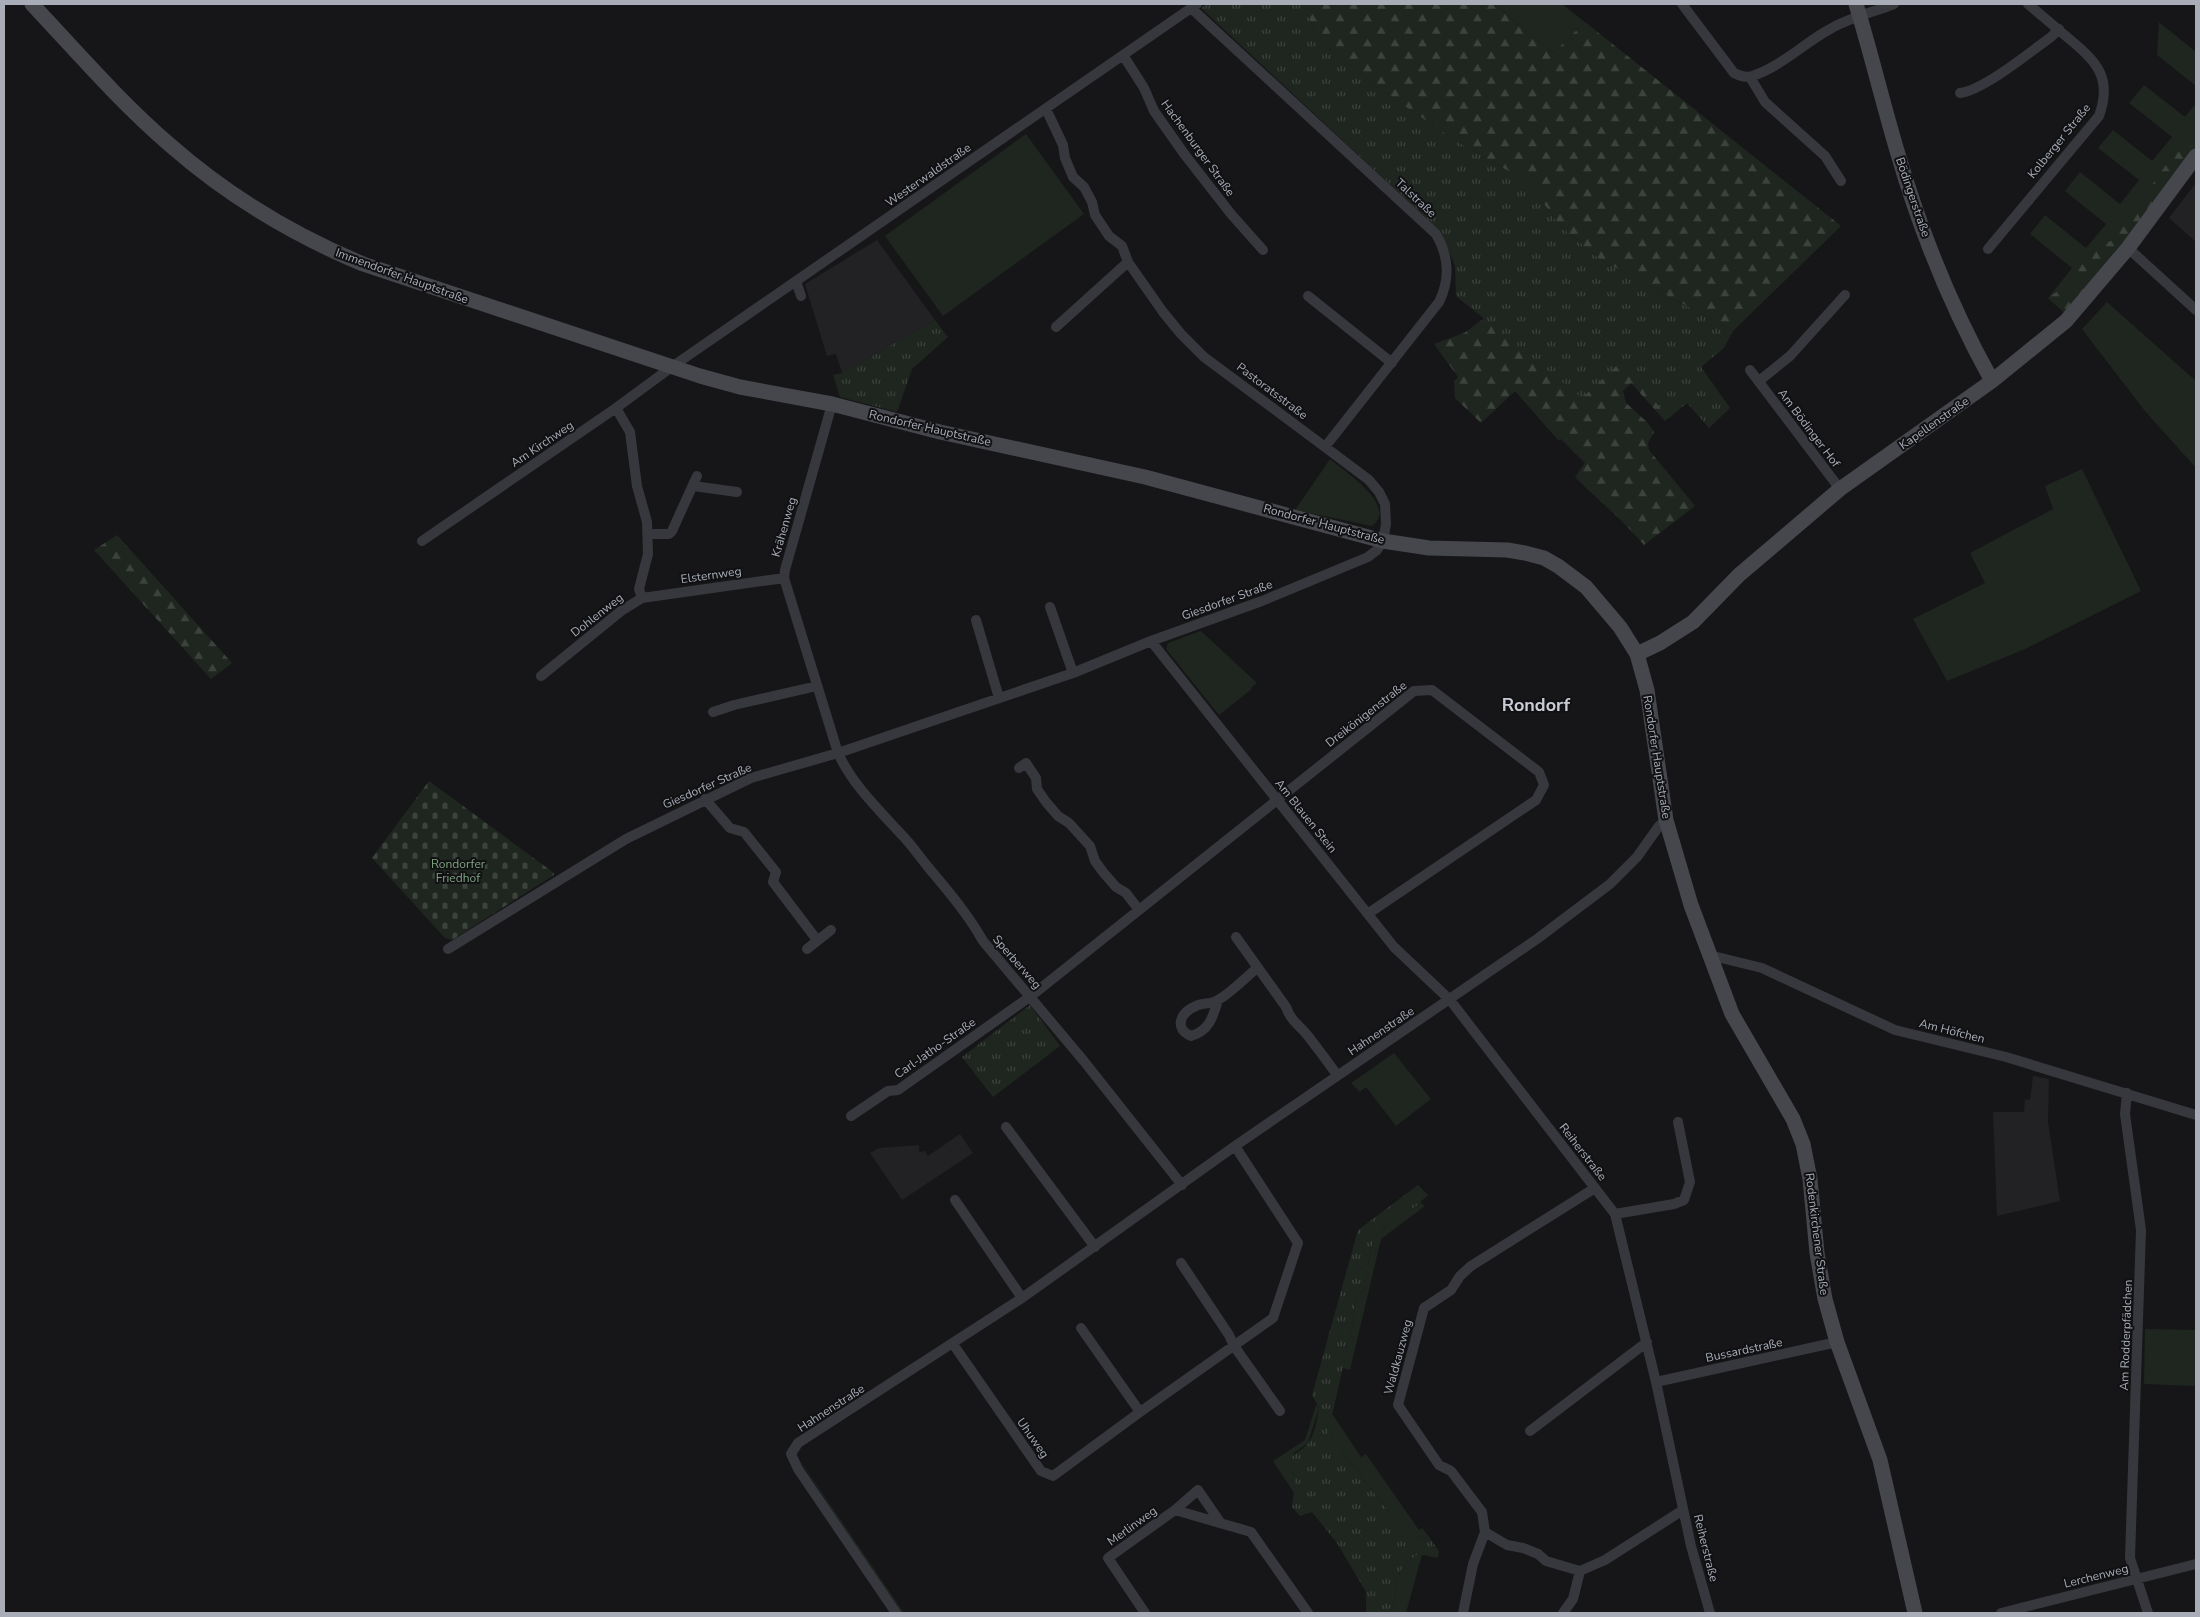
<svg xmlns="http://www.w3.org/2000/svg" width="2200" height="1617" font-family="'Nunito Sans',sans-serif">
<defs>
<pattern id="forest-firs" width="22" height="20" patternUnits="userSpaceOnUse" patternTransform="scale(1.25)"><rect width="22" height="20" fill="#1e261f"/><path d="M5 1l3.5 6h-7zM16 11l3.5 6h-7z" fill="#3c433d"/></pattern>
<pattern id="cemetery-stones" width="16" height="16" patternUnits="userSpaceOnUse" patternTransform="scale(1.25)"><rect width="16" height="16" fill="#1e261f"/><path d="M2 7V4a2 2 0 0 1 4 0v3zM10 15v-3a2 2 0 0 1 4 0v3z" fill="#3c433d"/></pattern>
<pattern id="park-tufts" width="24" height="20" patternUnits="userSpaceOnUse" patternTransform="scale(1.25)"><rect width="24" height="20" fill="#1e261f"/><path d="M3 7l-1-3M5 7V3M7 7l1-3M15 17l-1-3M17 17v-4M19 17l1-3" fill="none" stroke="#3c433d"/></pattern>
</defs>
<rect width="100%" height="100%" fill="#161618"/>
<path fill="#222225" d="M2196,183V242L2169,218Z
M877,240L935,320L842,373L836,354L827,356L805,284Z
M2033,1076L2049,1079L2048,1122L2060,1201L1997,1216L1993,1112H2024L2025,1099L2030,1100Z
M960,1134L973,1153L902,1200L870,1153L879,1148L919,1145V1152L925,1151L928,1156Z"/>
<path fill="#1e261f" d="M1494,4H1562L1585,22L1553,53Z
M2159,22L2196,52V86L2157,55Z
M2144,85L2185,117L2196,103V149L2068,316L2048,298L2072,268L2030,234L2045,215L2086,248L2106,224L2065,191L2080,172L2120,204L2139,180L2098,148L2113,130L2152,161L2172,137L2129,103Z
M1026,134L1084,214L943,316L885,236Z
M2107,302L2196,381V468L2144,410L2082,329Z
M1330,459C1344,471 1399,506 1372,526L1295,510Z
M2082,469L2141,591L2025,649L1947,681L1913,619L1985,583L1970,553L2053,509L2045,486Z
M1201,631L1257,683L1251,688L1252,689L1219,715L1166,649L1168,643Z
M1394,1053L1431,1099L1396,1126L1366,1087L1360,1092L1351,1083Z
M1420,1202L1425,1206L1381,1239L1350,1370L1342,1368L1352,1327L1355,1301L1363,1290L1373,1240L1386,1225Z
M2145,1329L2196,1330V1386L2144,1384Z
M1316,1405L1319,1408L1308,1443L1294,1453L1291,1468L1296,1487L1294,1493L1273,1461L1305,1440Z
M1331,1412L1361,1457L1366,1454L1419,1530L1422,1528L1429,1537L1413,1539L1393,1517L1328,1433Z
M800,1461L802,1463L904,1613H901Z
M1418,1554L1422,1555L1406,1613H1392C1399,1585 1390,1573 1418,1554Z"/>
<path fill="url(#forest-firs)" d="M1302,4H1494L1553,53L1585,22L1841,226L1733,331L1601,260L1559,225L1529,183L1458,142L1382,91L1319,40Z
M2193,146L2196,149L2068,316L2048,298L2062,288H2069L2076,281V271C2089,257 2101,246 2117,237C2121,225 2123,210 2137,206L2178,148Z
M1490,314L1618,361L1633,370L1675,409L1665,421L1631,383L1623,391L1626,403L1648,423L1654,432L1648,443L1649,450L1695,506L1644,545C1623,520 1598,500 1575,477L1585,463L1561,439L1558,440L1515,391L1481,423L1455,398L1454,381L1458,377L1434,344L1464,333Z
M117,535L232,663L211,679L94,550Z"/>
<path fill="url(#cemetery-stones)" d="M429,781L554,873V875L452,940L445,938L372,858Z"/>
<path fill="url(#park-tufts)" d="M1207,4H1302L1319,40L1382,91L1458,142L1529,183L1559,225L1601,260L1733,331L1724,348L1701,367L1730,408L1709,428L1687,403L1669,418L1621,362L1582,398L1456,296L1455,266L1441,232L1201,8Z
M935,320L948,337L912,369L897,412L840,397L833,375L842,373Z
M1030,1005L1060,1046L993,1097L962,1057Z
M1418,1185L1428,1195L1416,1206L1386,1225L1373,1240L1363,1290L1355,1301L1352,1327L1328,1433L1393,1517L1413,1539L1429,1537L1439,1551L1438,1558L1418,1554C1390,1573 1399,1585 1392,1613H1366V1592L1337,1543L1312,1512L1300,1516L1292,1507C1294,1490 1297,1476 1287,1462C1293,1454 1304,1449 1308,1443C1315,1435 1317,1418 1319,1408L1312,1395L1358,1230Z"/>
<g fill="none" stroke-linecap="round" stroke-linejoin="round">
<path stroke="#37383d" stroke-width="10" d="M1682,4L1734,73C1740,76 1745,78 1752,76C1781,67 1805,42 1832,28C1851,17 1874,12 1894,4
M1191,8L1436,234C1449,256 1450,280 1439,302L1325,447
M1123,55L1144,88L1154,111L1185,155L1231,214L1263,250
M1750,77L1765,102L1825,156L1841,181
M1960,93C1984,90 2030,52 2051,37L2059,29
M2128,248L2196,310
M1988,249L2099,116C2113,77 2096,61 2067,37C2054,26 2041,15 2028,4
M796,281L801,296
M1308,296L1392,363
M1056,327L1128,262
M1750,370L1840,489
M1759,381L1790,356L1845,295
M832,404L785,570L784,578L838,753C852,784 878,809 901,834C911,844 919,856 928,867C948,891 968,914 983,941L1083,1060L1182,1185
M616,408L630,432L637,486L647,522L648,554L639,589L642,598
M693,486L737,492
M648,534H669L672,531L697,476
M422,541L616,408L673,366L1197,4
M1050,607L1073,673
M976,620L999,698
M1151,641L1394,947L1450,1000L1615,1214L1656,1382L1691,1546L1710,1613
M541,676L621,611L642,598L784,578
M713,712L734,705L817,686
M1019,768L1026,763L1036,778L1037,789L1046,802L1058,816L1069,823L1090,846L1095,861L1103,872L1116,887L1126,893L1139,910
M705,799L730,828L744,832L776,872L773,882L817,940
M1236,937L1286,1007C1292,1023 1299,1024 1308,1036C1318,1049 1328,1062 1337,1075
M448,949L626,839L751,778L838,753L1073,673L1151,641L1262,601L1368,557L1377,550L1383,541L1386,524L1385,504L1379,492L1369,480L1325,447L1204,357L1181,334L1163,312L1128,262L1122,246L1109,236L1095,215L1092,202L1084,187L1073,177L1065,158L1063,145L1046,109
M807,949L831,930
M1709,955L1762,968L1895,1030L2006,1057L2196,1115
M1218,1000C1213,1017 1209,1031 1191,1036C1173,1028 1181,1012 1196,1006C1203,1002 1211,1005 1218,1000C1232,992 1245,978 1257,968
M2127,1093L2125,1114L2141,1230L2130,1558L2148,1613
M851,1116L888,1091L898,1090L1031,996L1414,691L1432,690L1539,772L1544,785L1536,800L1369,913
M1006,1127L1095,1247
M955,1200L1022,1298
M1615,1214L1674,1204L1684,1200L1690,1182L1678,1122
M1181,1263L1229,1335L1234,1346L1280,1411
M1081,1328L1140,1412
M953,1344L1041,1471L1053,1476L1140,1412L1273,1318L1298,1243L1235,1146
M1656,1382L1837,1342
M1530,1431L1647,1342
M1175,1510L1251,1532L1308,1613
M1485,1532L1507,1545L1523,1548L1538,1554L1546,1561L1580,1571L1605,1560L1683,1510
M896,1613L798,1469L791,1454L798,1443L1022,1298L1235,1146L1537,939L1610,884L1637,857L1659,826L1666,820
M1145,1613L1108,1558L1175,1510L1198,1490L1220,1522
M1463,1613L1473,1564L1485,1532L1482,1512L1451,1471L1439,1465L1398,1405L1424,1308L1451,1290L1460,1276L1471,1266L1595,1188
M1563,1613L1573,1599L1580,1571
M2001,1613L2196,1564"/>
<path stroke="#45474d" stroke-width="15" d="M32,4C77,52 120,102 170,145C227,195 293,235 363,264L700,376L740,387L832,404L940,432L1145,477L1383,541L1429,548L1507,550L1525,553L1544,558L1558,566L1586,587L1620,627L1637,654L1647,690L1666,820L1691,905L1732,1014L1793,1119L1803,1144L1810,1179L1817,1253L1825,1299L1837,1342L1880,1460L1915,1613
M1856,4C1871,53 1883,104 1898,154C1921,233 1952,309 1992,381
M1637,654L1660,643L1693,622L1739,575L1840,489L1992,381L2066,321L2128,248L2196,156"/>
</g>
<g text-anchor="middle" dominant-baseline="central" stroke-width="4" stroke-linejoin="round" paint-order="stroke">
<g font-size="12" fill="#a8adb8" stroke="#111113">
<text transform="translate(2059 141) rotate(-51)">Kolberger Straße</text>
<text transform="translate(1198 148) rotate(54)">Hachenburger Straße</text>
<text transform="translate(928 175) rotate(-35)">Westerwaldstraße</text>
<text transform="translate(1913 197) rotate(71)">Bödingerstraße</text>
<text transform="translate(1416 198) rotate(43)">Talstraße</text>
<text transform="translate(402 276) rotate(20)">Immendorfer Hauptstraße</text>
<text transform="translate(1272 391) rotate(37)">Pastoratsstraße</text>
<text transform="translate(1934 423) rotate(-35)">Kapellenstraße</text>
<text transform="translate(930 428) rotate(13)">Rondorfer Hauptstraße</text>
<text transform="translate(1809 428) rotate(53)">Am Bödinger Hof</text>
<text transform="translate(542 444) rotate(-34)">Am Kirchweg</text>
<text transform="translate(1324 524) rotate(15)">Rondorfer Hauptstraße</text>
<text transform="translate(784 527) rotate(-74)">Krähenweg</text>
<text transform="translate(711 575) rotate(-8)">Elsternweg</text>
<text transform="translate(1227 600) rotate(-20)">Giesdorfer Straße</text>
<text transform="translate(597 615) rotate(-38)">Dohlenweg</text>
<text transform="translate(1366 714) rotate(-38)">Dreikönigenstraße</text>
<text transform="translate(1657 757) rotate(81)">Rondorfer Hauptstraße</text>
<text transform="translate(707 786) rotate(-24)">Giesdorfer Straße</text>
<text transform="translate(1306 816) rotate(51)">Am Blauen Stein</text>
<text transform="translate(1017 962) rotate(49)">Sperberweg</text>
<text transform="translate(1381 1031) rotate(-34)">Hahnenstraße</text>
<text transform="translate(1952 1031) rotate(14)">Am Höfchen</text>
<text transform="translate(935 1048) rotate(-35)">Carl-Jatho-Straße</text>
<text transform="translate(1583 1152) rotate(52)">Reiherstraße</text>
<text transform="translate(1817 1234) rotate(83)">Rodenkirchener Straße</text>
<text transform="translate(2126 1335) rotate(-88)">Am Rodderpfädchen</text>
<text transform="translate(1744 1350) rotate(-12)">Bussardstraße</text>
<text transform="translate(1398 1357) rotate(-75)">Waldkauzweg</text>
<text transform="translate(831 1408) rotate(-33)">Hahnenstraße</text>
<text transform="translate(1033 1438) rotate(55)">Uhuweg</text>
<text transform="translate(1132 1526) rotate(-36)">Merlinweg</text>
<text transform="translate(1706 1548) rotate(76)">Reiherstraße</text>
<text transform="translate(2096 1576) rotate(-14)">Lerchenweg</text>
</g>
<g font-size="12" fill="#7fa381" stroke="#111113">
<text x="458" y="864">Rondorfer<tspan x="458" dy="14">Friedhof</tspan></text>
</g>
<g font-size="18" font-weight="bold" fill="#c9ccd4" stroke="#111113">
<text x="1536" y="705">Rondorf</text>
</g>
</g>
<rect width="2200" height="1617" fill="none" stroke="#a8adb8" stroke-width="10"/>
</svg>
